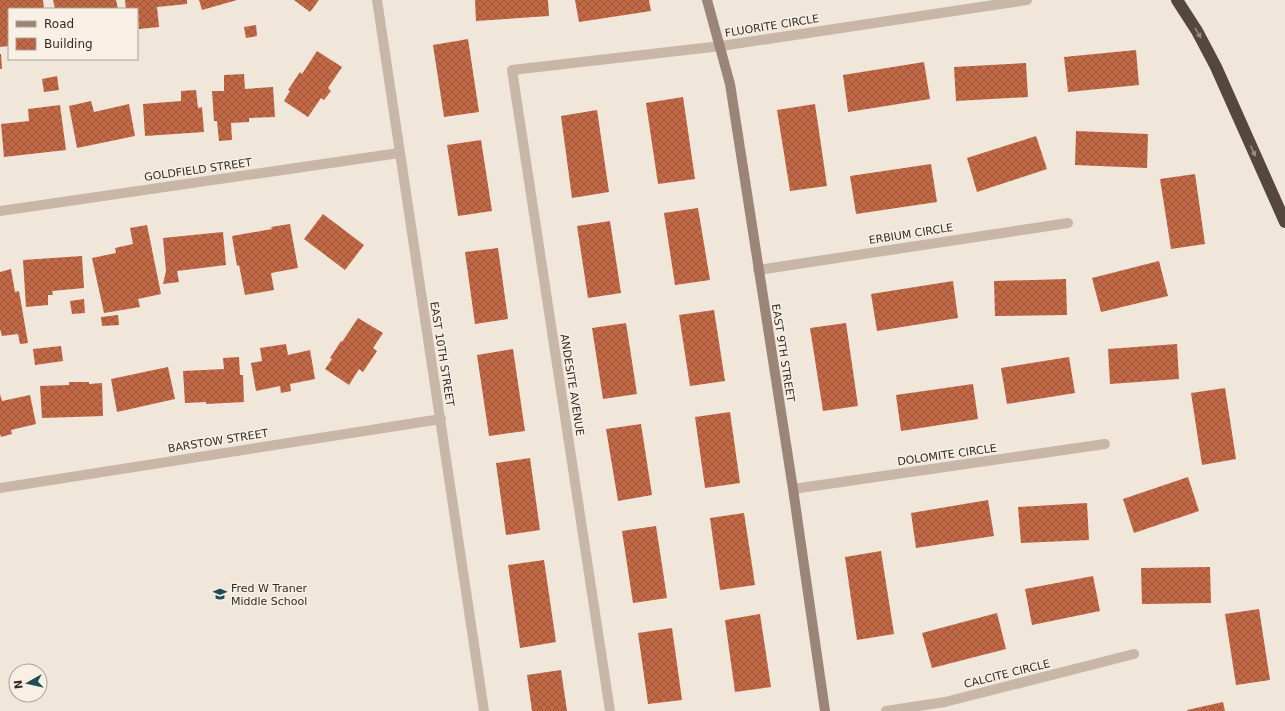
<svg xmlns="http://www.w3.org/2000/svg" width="1285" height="711" font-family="'DejaVu Sans',sans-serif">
<defs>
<pattern id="building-cross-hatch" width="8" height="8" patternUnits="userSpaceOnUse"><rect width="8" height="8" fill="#c16846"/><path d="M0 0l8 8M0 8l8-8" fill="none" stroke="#9e563a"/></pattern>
</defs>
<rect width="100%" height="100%" fill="#f0e6d9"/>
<path fill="url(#building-cross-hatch)" d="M0,0H43L44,9H9V46L0,47Z
M53,0H116L118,9H55Z
M125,0H187V4L157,7L159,27L139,29L138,9H126Z
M199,0H237L202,10Z
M294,0H319L310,12Z
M475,0H548L549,16L476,21Z
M575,0H649L651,11L579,22Z
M256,25L257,36L246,38L244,27Z
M468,39L479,112L444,117L433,45Z
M1136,50L1139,85L1068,92L1064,57Z
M317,51L342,67L328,88L331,91L324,100L321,98L308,117L284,101L290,91L288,90L300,72L302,74Z
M0,54H1L2,69H0Z
M924,62L930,99L848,112L843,75Z
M1026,63L1028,97L956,101L954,67Z
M244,74L245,89L273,87L275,117L249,118V122L231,123L232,140L219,141L217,121H214L212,91H224V75Z
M57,76L59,90L44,92L42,79Z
M196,90L198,108L202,107L204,132L145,136L143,104L181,101V91Z
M683,97L695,179L658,184L646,103Z
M91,101L94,112L129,104L135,136L77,148L69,106Z
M815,104L827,186L790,191L777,110Z
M60,105L66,150L4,157L1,124L29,121L28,109Z
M597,110L609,192L572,198L561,116Z
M1076,131L1148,134L1147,168L1075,165Z
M1036,136L1047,169L977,192L967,158Z
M481,140L492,211L458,216L447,145Z
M931,164L937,202L856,214L850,176Z
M1195,174L1205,244L1171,249L1160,179Z
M698,208L710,280L675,285L664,213Z
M323,214L364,245L345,270L304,239Z
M610,221L621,293L588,298L577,226Z
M290,224L298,268L271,273L274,290L245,295L239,265L237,266L232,236L272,229L271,227Z
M147,225L161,294L138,299L140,307L104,313L92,258L116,253L115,248L133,244L130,228Z
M223,232L226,265L177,271L179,282L163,284L166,271L163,238Z
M498,248L508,319L475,324L465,252Z
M82,256L84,288L52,291L53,295H48V305L26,307L23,260Z
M1159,261L1168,296L1101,312L1092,278Z
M11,269L15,292L19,291L28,343L20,344L18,334L2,336L0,329V272Z
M1066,279L1067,315L995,316L994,281Z
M953,281L958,318L877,331L871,294Z
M84,299L85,313L72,314L70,301Z
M714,310L725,381L690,386L679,315Z
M118,315L119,325L102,326L101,317Z
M358,318L383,333L373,348L377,351L363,372L359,369L349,385L325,369L332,359L330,358L341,341L342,342Z
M626,323L637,394L603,399L592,328Z
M846,323L858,406L823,411L810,328Z
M286,344L288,355L310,350L315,379L290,384L291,391L281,393L280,386L256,391L251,363L262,361L260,348Z
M1177,344L1179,379L1110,384L1108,349Z
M61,346L63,361L35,365L33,349Z
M513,349L525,431L489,436L477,355Z
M239,357L240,375H243L244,402L206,404V402L185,403L183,371L224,369L223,358Z
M1069,357L1075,393L1007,404L1001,368Z
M168,367L175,399L117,412L111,379Z
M69,382H89V384L102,383L103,416L42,418L40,386L69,385Z
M973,384L978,419L901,431L896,395Z
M1225,388L1236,459L1202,465L1191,393Z
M0,394L2,401L30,395L36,424L11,430L12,434L1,437L0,434Z
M730,412L740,483L705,488L695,417Z
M641,424L652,495L618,501L606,429Z
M530,458L540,530L506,535L496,463Z
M1188,477L1199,511L1134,533L1123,499Z
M988,500L994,536L916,548L911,513Z
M1087,503L1089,540L1021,543L1018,507Z
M744,513L755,585L720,590L710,518Z
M656,526L667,598L633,603L622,531Z
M881,551L894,634L857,640L845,557Z
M544,560L556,642L520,648L508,565Z
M1210,567L1211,603L1142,604L1141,568Z
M1093,576L1100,611L1032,625L1025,589Z
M1259,609L1270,680L1236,685L1225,614Z
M997,613L1006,649L932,668L922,633Z
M760,614L771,687L735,692L725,620Z
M672,628L682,700L648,704L638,633Z
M561,670L567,711H532L527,675Z
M1223,702L1225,711H1187V710Z"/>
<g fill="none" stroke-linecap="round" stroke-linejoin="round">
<path stroke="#c8b6a6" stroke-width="10" d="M377,0C412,237 449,474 484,711
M0,211L399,153
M758,270L1068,223
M0,488L441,419
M793,489L1105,444
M610,711L512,70L721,46L1027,0
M886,711L945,702L1134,654"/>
<path stroke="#9b8577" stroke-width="10" d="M707,0L730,84L793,489L825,711"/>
<path stroke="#55463e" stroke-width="12" d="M1177,0L1197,31L1216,67L1285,222"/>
</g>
<defs><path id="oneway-solid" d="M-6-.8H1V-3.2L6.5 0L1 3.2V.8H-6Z"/></defs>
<g fill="#968a81">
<use href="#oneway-solid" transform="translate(1198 33) rotate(60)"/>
<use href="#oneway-solid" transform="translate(1253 151) rotate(66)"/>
</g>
<defs>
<symbol id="school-bare" viewBox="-9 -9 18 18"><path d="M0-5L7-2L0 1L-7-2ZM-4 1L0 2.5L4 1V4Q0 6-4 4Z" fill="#1e4e54" stroke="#f8f0e5" stroke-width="2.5" paint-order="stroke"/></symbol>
</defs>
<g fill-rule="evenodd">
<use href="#school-bare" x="210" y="584" width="20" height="20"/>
</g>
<g text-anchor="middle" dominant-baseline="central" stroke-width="3" stroke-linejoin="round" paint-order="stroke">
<g font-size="11" fill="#342b27" stroke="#f8f0e5">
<text transform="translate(772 26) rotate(-9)">FLUORITE CIRCLE</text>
<text transform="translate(198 170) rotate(-8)">GOLDFIELD STREET</text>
<text transform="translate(911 234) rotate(-9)">ERBIUM CIRCLE</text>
<text transform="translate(783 353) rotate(81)">EAST 9TH STREET</text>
<text transform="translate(442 354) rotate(81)">EAST 10TH STREET</text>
<text transform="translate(572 385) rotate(81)">ANDESITE AVENUE</text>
<text transform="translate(218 441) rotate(-9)">BARSTOW STREET</text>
<text transform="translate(947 455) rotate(-8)">DOLOMITE CIRCLE</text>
<text transform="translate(1007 674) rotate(-14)">CALCITE CIRCLE</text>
</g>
<g font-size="11" fill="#342b27" stroke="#f8f0e5" text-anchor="start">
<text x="231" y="588">Fred W Traner<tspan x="231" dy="13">Middle School</tspan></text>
</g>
</g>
<rect x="8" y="8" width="130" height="52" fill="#f8f0e5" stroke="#aaa199"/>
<rect x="16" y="21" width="20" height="6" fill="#9b8577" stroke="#aaa199"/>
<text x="44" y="28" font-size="12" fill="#342b27">Road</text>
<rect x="16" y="38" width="20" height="12" fill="url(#building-cross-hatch)" stroke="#aaa199"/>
<text x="44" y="48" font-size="12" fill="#342b27">Building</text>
<g transform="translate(28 683) rotate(262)"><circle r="19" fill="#f8f0e5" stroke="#aaa199"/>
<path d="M0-3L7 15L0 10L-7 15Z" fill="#1e4e54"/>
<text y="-6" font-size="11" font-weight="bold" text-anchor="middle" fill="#342b27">N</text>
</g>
</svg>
